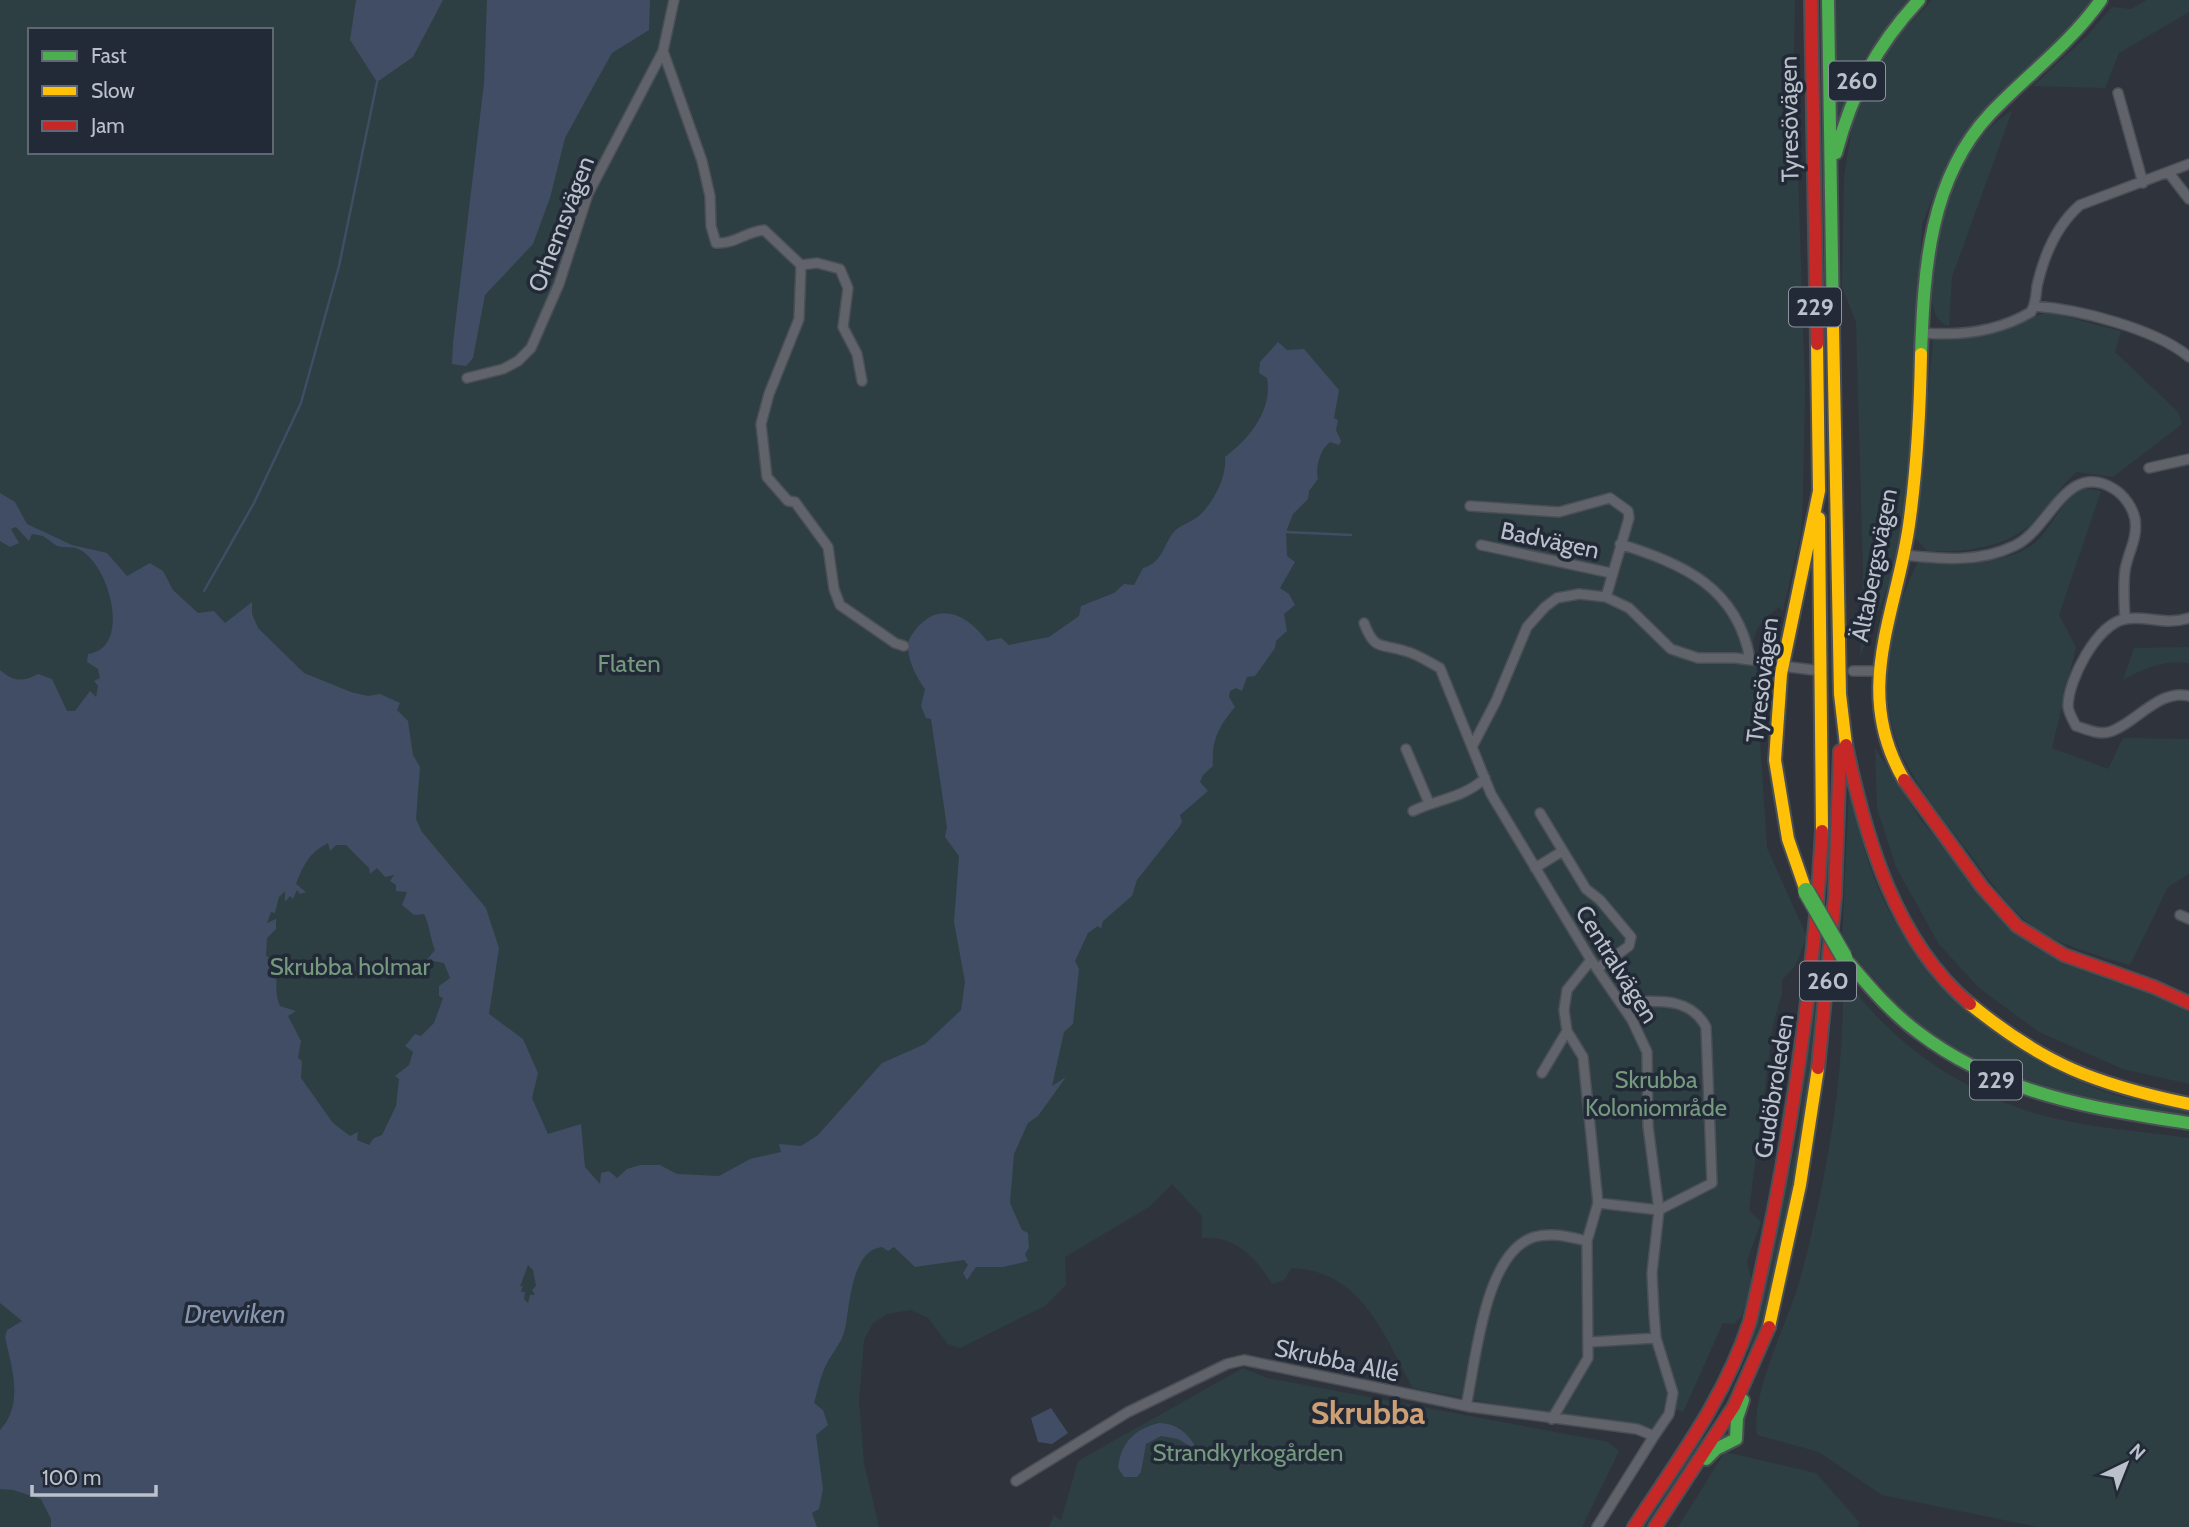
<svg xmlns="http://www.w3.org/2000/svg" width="2189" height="1527" font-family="Cabin,sans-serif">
<rect width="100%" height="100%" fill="#2f343c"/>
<path fill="#2d3f42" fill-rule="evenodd" d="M0,0H1795L1794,53L1805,387L1803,496L1801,532L1783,611L1779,607C1757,624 1749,634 1756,664L1764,669L1759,684L1769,685L1759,725L1767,848L1807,937L1795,966L1782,980V993L1773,1025L1749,1210L1761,1222L1747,1261L1752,1283L1742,1316L1734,1324L1723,1323L1683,1412L1665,1406L1655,1428L1552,1415L1413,1388C1384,1335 1362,1271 1292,1268L1284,1280L1272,1284C1256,1257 1234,1235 1202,1238V1216L1172,1184L1149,1207L1065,1257L1066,1285L1045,1306L960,1348L948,1344L928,1318L911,1310L887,1314L873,1323L864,1340L859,1401L864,1463L879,1527H354L0,899ZM30,30H271V152H30Z
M1836,0H1912C1871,46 1850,69 1837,131Z
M1932,0H2094L2086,15L2003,91L1972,124L1947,163L1922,224L1911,458L1894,571L1860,657L1863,570L1856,322L1842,287L1844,177L1855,107L1871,71L1888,47Z
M2147,0H2189V12L2119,53L2105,88L2033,86L2086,37L2112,7L2131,9Z
M2012,111L1952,277L1949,326C1910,316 1945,202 1957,176C1969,152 1988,124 2012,111Z
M2047,312L2121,331L2115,352L2178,412L2182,424L2113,477L2077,472C2060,484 2053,503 2038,518C2008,548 1967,553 1927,551L1915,538L1933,340L1984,334Z
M2083,488L2101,491L2059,615L2076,647L2052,748L2108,769L2123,738L2189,739V874L2168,887L2130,965C2100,956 2067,948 2040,931C2011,913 1990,880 1969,853C1946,823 1920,791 1903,757C1874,697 1889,619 1918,562C1955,563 2012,567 2040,538C2055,521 2062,500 2083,488Z
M2189,647V663C2164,660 2145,668 2123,680L2134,648Z
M1875,748L1921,820L2008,926L2019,935L2174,1002L2189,1012V1084L2123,1069L2039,1032L1979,988L1939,944L1896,867L1877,808Z
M1849,790C1858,822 1864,856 1878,887C1917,981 2006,1056 2100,1090C2129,1101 2159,1105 2189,1109V1116C2098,1101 2001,1090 1927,1031C1894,1005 1869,972 1842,941Z
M1822,941L1826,947C1815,1042 1803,1135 1784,1228C1770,1295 1759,1349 1726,1410L1745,1369L1797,1141Z
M1850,984C1894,1046 1967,1094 2041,1115C2088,1128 2140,1131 2189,1138V1527H2038L1882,1495L1819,1452L1757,1435C1750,1392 1790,1319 1801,1276C1825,1185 1843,1088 1843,995Z
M0,1303L23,1321L7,1330L5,1337C12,1368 24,1404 0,1430Z
M1243,1368L1267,1378L1608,1442L1619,1451L1582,1527H1049L1054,1515L1061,1521L1078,1461Z
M1713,1431L1706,1445L1646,1527H1639L1692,1447Z
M1725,1452L1816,1473L1860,1523L1857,1527H1678Z
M0,1462L178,1527H0Z"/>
<path fill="#404d64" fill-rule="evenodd" d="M356,0H443L413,57L377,82L350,40Z
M487,0H650L649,30L612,53L588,96L565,138L550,198L533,244L485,295L473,358L466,366L452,364L453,343L484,83Z
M1278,342L1287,350L1304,349L1339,390L1334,418L1338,420L1336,430L1341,441L1339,445L1330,442C1320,450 1315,467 1318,479L1309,491L1308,499L1293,514L1286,532L1287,556L1295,562L1280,588L1289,594L1295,605L1284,614L1287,631L1276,641L1275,648L1255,676L1247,677L1242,691L1236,688L1230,691L1229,697L1235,707C1219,726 1211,740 1213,766L1203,775L1200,782L1208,791L1180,815L1182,822L1179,827L1137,880L1132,896L1103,921L1101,929L1098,926L1088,933L1075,961L1079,969L1073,1024L1064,1032L1052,1086L1066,1077L1038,1116L1028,1123L1014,1154L1010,1203L1022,1230L1028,1233L1029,1248L1025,1254L1028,1261L1003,1267H976L967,1280L963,1273L968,1265L964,1260L915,1267L894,1247L888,1251L882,1247C851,1250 850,1306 845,1329C842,1344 828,1357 823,1372C819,1382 817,1393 814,1403L823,1410L828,1425L816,1435L823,1489L819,1509L812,1513L817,1527H51V1519L41,1499L13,1490L0,1489V1430C24,1404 12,1369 5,1337L7,1330L22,1321L0,1303V670C14,682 22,682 38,674L52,679L67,711H75L90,691L96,697L98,686L94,681L100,678L98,669L87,662L88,654C131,649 111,569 82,551C73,545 67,549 57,546L43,536L32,534L29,541L16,527L11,529L19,543L10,547L0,541V493L15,502L27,524L72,545L107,553L127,576L150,563L163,571L173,590L198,613L214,611L225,623L252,602V614L258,628L304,673L351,692L368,696L380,694L400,703L397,710L408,721L413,755L420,767L416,819L422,832L486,908L499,948L489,1014L523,1039L538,1073L532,1098L548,1134L581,1124L585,1167L600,1184L601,1173L609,1171L617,1178L627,1169L640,1165H660L677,1174L719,1176L750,1159L781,1152L779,1144L801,1146L818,1135L882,1063L925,1044L961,1010L965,982L954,922L959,856L945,837L947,827L931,719L926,718L921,706L925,689C917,678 909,663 908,649C907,640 911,636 916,629C939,600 968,615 987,641L1001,638L1009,645L1049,637L1079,616L1081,606L1114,593L1124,584L1134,585L1143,568C1162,563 1163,546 1173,533C1179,525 1192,522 1200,515C1214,501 1227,477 1225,457C1249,439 1273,410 1267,378L1259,373L1260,362ZM328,843L330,851L336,845H346L369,868L370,874L377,868L385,877L394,875L390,881L396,885V891L407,892L402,905L414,915L424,914C430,926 430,938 435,950L421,967L425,971L433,961L444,963L450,978L439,986V996L443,998L434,1023L421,1036L415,1034L405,1046L413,1052L409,1065L395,1076L399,1079L396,1106L382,1135L374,1138L369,1145L357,1140L358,1132L350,1136L333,1123L301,1078L302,1061L298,1058L301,1041L288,1016L296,1011L280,1006C273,992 279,978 275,960L266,956L267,938L276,929V919L267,923L271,912L275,913L279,897L285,891V902L290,896L293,899L297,890L300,894L306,892L296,884C304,864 309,853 328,843ZM528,1265L533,1270L536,1286L532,1290L535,1295H530L528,1303L524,1299L525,1292H521L523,1285L520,1287Z
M1051,1408L1068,1433L1052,1444L1038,1442L1031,1418Z
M1159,1423C1180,1424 1189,1435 1199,1452L1178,1439L1161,1436L1146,1444L1141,1472L1137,1477H1124L1118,1468C1121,1442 1135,1429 1159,1423Z"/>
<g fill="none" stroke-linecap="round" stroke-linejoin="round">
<path stroke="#404d64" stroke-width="2.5" d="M1286,532L1351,535
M204,591L254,503L301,403L339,266L377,82"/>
<defs>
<path id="street" d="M674,0L663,51L702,161L710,196L711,226L716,243C735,244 743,233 764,230L801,265L799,319L769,394L761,424L767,477L788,501L795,502L828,547L834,589L840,605L895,643L904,646
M2118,93L2143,183
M2169,173L2189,199
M801,265L817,263L840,269L848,288L843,327L857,354L862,381
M2034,306C2078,309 2156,329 2189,357
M1924,333C1960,336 1999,331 2031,312C2036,304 2036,295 2037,286C2044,255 2057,225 2080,205L2189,164
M467,378L503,369L518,361L531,348L559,284L588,194L663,51
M2149,468L2189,459
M1470,506L1559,512L1610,498L1628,511L1629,518L1606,597
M1620,544C1683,564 1737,587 1750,659
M1481,545L1611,573
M1903,555C1941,559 1979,563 2014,546C2050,530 2066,459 2114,489C2124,495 2133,508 2135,519C2138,539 2128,552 2125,570C2123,586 2124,603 2125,619
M2189,618C2165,626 2147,615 2125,619C2097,624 2068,680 2068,706C2068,712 2073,720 2076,726C2086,729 2098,735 2109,732C2134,725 2159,688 2189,696
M1364,623C1375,652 1381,643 1405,651C1417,654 1429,662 1440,668L1491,794L1591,960L1632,1020L1647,1052L1648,1126L1659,1210L1652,1273L1654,1314L1656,1338L1673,1393L1669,1414L1654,1436
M1789,667L1814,670
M1853,671H1877
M1472,747L1496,701L1527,627L1545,607L1557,598L1579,594L1606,597L1629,608L1671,649L1698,658H1735L1775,663
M1406,749L1429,803
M1413,811C1438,799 1464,798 1485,778
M1540,813L1586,889L1600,900L1631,937L1629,946L1597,969
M1535,868L1561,852
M2180,915L2189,919
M1542,1073L1567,1031L1564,1010L1567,990L1591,960
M1598,1203L1659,1210L1712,1183L1706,1027C1689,994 1651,1002 1620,1002
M1590,1342L1656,1338
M1466,1406C1476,1361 1484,1253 1534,1237C1552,1232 1569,1237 1587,1241
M1552,1419L1588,1358L1587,1241L1598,1203L1583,1057L1567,1031
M1016,1481L1128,1412L1227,1364L1244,1360L1471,1407L1637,1429L1654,1436L1597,1527"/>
<path id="fast" d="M1828,0L1833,326
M1836,153C1852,93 1876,46 1919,0
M1921,354C1924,270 1929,179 1990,114C2027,75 2070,44 2101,0
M1844,957C1867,984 1890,1012 1919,1033C1998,1093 2093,1109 2189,1123
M1706,1459L1716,1449L1736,1439L1737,1418L1743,1400"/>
<path id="slow" d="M1833,326L1840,694L1846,745
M1819,518L1822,831
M1904,780C1852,691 1896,616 1909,525C1917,468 1920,411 1921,354
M1806,891L1788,839L1775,760L1781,674L1819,491L1817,344
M1970,1004C2045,1065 2095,1084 2189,1104
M1769,1327L1800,1185L1818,1068"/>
<path id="jam" d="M1811,0L1817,344
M1846,745C1865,836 1895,941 1970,1004
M1904,780L1982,887L2017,926L2064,955L2154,987L2189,1003
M1818,1068L1835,896L1840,751
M1750,1321C1788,1159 1813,997 1822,831
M1634,1527C1679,1458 1724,1400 1750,1321
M1655,1527L1734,1406L1769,1327"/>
</defs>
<use href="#street" stroke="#4b4f55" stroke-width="12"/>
<use href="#fast" stroke="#4b4f55" stroke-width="16"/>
<use href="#slow" stroke="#4b4f55" stroke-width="16"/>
<use href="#jam" stroke="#4b4f55" stroke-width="16"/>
<use href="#street" stroke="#60636a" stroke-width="9"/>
<use href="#fast" stroke="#4caf50" stroke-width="12"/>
<use href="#slow" stroke="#ffc107" stroke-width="12"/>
<use href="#jam" stroke="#c62828" stroke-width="12"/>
<defs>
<path id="fast-bridge" d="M1806,891L1844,957"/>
</defs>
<use href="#fast-bridge" stroke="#4c5158" stroke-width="19" stroke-linecap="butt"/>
<use href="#fast-bridge" stroke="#4caf50" stroke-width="16"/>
</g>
<g text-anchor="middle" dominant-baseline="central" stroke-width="7" stroke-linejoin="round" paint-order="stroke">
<g fill="#232a37" stroke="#8d949f" stroke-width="2">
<rect x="1829" y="61.5" width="56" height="39" rx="5"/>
<rect x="1789" y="287.5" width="52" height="39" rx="5"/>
<rect x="1800" y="961.5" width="56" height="39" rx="5"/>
<rect x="1970" y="1060.5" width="52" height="39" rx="5"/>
</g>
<g font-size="23" font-weight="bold" fill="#bbc1cb">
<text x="1857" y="81">260</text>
<text x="1815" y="307">229</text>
<text x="1828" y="981">260</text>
<text x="1996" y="1080">229</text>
</g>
<g font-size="24" fill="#bbc1cb" stroke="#232a37">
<text transform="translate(1789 119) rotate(-91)">Tyresövägen</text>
<text transform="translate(561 224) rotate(-69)">Orhemsvägen</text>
<text transform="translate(1550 540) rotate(12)">Badvägen</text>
<text transform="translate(1874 565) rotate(-79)">Ältabergsvägen</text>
<text transform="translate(1762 680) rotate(-83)">Tyresövägen</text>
<text transform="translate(1617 964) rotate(58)">Centralvägen</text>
<text transform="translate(1774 1086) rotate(-81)">Gudöbroleden</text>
<text transform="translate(1337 1360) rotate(12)">Skrubba Allé</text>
</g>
<g font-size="24" fill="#759a7f" stroke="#232a37">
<text x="629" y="663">Flaten</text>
<text x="350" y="966">Skrubba holmar</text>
<text x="1656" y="1079">Skrubba<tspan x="1656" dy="28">Koloniområde</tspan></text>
<text x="1248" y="1452">Strandkyrkogården</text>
</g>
<g font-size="26" font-style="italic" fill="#8696af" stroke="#232a37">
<text x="235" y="1314">Drevviken</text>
</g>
<g font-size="32" font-weight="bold" fill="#cd9f75" stroke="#232a37">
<text x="1368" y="1412">Skrubba</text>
</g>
</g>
<rect x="28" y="28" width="245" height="126" fill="#232a37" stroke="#606672" stroke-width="2"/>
<rect x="42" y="51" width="35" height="10" fill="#4caf50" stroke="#606672" stroke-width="2"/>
<text x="91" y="63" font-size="21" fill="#bbc1cb">Fast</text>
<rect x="42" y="86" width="35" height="10" fill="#ffc107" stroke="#606672" stroke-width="2"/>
<text x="91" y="98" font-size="21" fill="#bbc1cb">Slow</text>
<rect x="42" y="121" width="35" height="10" fill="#c62828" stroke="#606672" stroke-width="2"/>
<text x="91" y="133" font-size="21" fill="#bbc1cb">Jam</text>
<g transform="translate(2126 1464) rotate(43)" stroke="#232a37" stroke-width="5" paint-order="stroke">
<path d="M0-5L12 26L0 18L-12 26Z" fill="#bbc1cb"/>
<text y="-10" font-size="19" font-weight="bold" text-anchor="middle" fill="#bbc1cb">N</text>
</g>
<path d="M32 1485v10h124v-10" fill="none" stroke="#bbc1cb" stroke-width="3.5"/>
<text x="42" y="1485" font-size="21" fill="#bbc1cb" stroke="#232a37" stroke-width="5" paint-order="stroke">100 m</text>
</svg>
